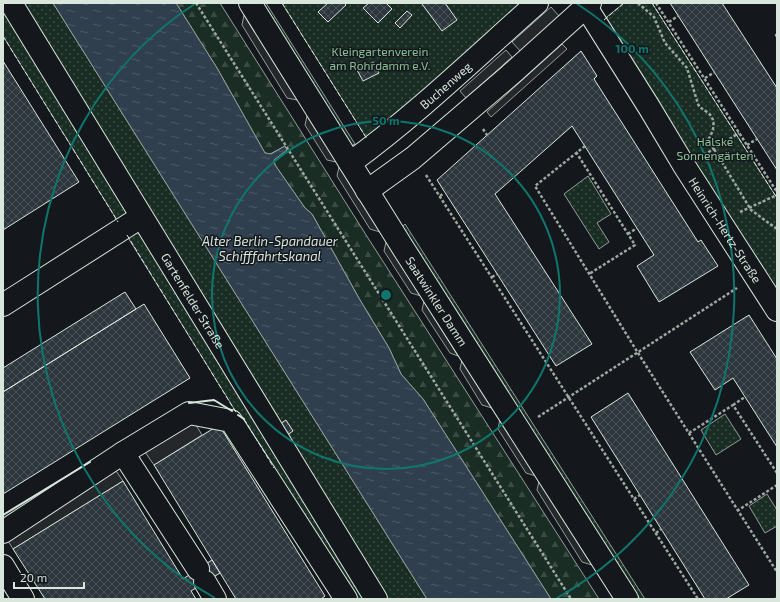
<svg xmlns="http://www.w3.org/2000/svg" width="780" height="602" font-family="'Exo 2',sans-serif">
<defs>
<pattern id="green-dots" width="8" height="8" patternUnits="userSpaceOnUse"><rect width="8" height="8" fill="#1a2d24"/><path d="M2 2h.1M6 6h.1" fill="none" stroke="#3b4b43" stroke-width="1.8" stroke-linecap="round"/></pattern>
<pattern id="forest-firs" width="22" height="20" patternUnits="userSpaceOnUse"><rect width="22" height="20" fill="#1a2d24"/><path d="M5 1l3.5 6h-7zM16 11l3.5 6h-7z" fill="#3b4b43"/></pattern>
<pattern id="water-ripples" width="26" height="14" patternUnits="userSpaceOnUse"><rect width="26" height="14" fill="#2f3f4d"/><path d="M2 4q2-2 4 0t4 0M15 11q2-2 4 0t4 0" fill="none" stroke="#4c5b66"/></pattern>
<pattern id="building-cross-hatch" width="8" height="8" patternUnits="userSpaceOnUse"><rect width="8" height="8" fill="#2c363c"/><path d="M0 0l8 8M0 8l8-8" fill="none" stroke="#4a5358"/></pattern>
</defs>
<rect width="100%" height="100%" fill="#14181c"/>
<path fill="url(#green-dots)" stroke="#939e99" d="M3,3H53L427,599H352L3,36Z
M261,3H266L355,144L351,146Z
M282,3H524L369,142Z
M624,3H652L777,198V299L603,20Z
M588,176L611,214L597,223L609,242L599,249L564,194Z
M405,224L645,599H640L402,227Z
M725,414L741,439L716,455L701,430Z
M767,494L777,510V526L765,533L749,506Z"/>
<path fill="url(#forest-firs)" stroke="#939e99" d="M176,3H220L368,238L599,599H551L423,399L401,374L389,348L360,300L312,214L305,208L275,165L274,160L287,150L285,146L270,154L265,153L217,68Z"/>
<path fill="#24282b" stroke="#939e99" d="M551,7L561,18L522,53L512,42Z
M244,15L297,100L287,98L242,25Z
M562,44L567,49L491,117L487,112Z
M506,50L512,57L466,98L460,91Z
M307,116L336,162L327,160L305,125Z
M339,167L380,232L370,229L337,176Z
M386,242L421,296L411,293L384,251Z
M424,301L458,356L450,353L422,310Z
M462,360L492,408L482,405L460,369Z
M192,418L202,435L154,465L143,449Z
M500,419L536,476L526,473L498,429Z
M114,468L123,481L13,549L5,536Z
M539,481L592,565L582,562L537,490Z"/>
<path fill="url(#water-ripples)" stroke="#939e99" d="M53,3H176L217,68L265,153L271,154L285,146L287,150L274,160L275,165L305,208L312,214L360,300L389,348L401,374L423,399L551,599H427Z"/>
<path fill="url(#building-cross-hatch)" stroke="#d8e6dc" d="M328,3H344L346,5L328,22L318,12Z
M369,3H386L392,9L378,23L363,8Z
M423,3H445L457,20L442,31L422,4Z
M670,3H722L777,88V170Z
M407,11L412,15L400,28L395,23Z
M581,51L597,76L594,79L698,242L701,240L718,266L659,302L637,266L654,255L572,126L495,194L592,344L556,366L437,180Z
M3,61L79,182L3,230Z
M373,62L379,73L363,81L357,70Z
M125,292L136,309L3,392V368Z
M144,304L190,378L3,494V392Z
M749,315L777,359V447L733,378L715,390L690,352Z
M628,393L749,585L726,599H705L591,417Z
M286,420L293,431L287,435L280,424Z
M219,425L325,596L321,599H236L154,465Z
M123,481L183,579L212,560L220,573L191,591L196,599H45L13,549Z"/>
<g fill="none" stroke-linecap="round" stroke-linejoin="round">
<defs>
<g id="minor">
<path id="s1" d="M11,3L376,599"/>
<path id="s2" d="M586,7L649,107L685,167L777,310"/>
<path id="s3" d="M350,163C416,115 476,57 537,3"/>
<path d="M367,191L413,158L510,75L590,3"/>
<path d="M3,305L141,217"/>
<path d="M123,453L198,569"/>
<path d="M3,532L123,453L189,413L231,421L346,599"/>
<path d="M3,566L23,599"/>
<path d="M205,582L215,599"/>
</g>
<g id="major">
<path id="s4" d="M250,3L403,248L627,599"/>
</g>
</defs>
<use href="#minor" stroke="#d8e6dc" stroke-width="24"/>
<use href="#major" stroke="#d8e6dc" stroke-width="24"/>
<path stroke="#9da8a2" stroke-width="2.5" stroke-dasharray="3 2" stroke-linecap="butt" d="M196,3L571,599
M638,3L654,17L665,43L687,68L698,104C700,108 703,109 707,112C717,119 714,131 708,140L714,149L751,210L777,229
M656,3L777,192
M669,22L678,16
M777,35H776L777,37
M705,78L715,72
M483,129L487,135
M747,145L757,139
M585,146L535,186L638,353L777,572
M576,152L635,245L589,274
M704,155L739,133
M426,175L698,599
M440,196L444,193
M740,212L777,195
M628,234L637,228
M492,277L497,274
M733,405L745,397
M538,417L737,288
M689,433L733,405L777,473
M634,499L640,495
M737,511L777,485
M656,533L661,529
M776,599L777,598"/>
<use href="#minor" stroke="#14181c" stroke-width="22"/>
<use href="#major" stroke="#14181c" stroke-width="22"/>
<path stroke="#d8e6dc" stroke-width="1" stroke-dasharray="5 2" stroke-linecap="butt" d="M282,3L367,139
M652,3L777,198
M604,20L624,3
M3,36L118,222
M127,235L237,414
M244,419L274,468"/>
<path stroke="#d8e6dc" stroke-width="2" d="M189,403L214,400L232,411
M238,415L244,419
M3,515L90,462"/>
</g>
<g fill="none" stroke="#0f766e" stroke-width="2">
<circle cx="386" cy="295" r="174"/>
<path d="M215 598A348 348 0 0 1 196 3M576 3A348 348 0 0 1 557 598"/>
</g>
<g text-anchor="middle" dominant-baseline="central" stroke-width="3" stroke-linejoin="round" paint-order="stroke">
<g font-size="12" fill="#8ac095" stroke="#14181c">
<text x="380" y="51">Kleingartenverein<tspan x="380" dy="14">am Rohrdamm e.V.</tspan></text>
<text x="715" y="141">Halske<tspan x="715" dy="14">Sonnengärten</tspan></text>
</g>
<g font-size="12" fill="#d8e6dc" stroke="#14181c">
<text stroke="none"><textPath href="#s3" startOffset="123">Buchenweg</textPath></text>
<text stroke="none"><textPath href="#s2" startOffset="263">Heinrich-Hertz-Straße</textPath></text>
<text stroke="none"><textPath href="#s1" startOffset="349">Gartenfelder Straße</textPath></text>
<text stroke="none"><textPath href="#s4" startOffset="352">Saatwinkler Damm</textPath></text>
</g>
<g font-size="13" font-style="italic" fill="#d8e6dc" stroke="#14181c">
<text x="270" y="241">Alter Berlin-Spandauer<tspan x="270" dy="15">Schifffahrtskanal</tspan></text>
</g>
</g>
<circle cx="386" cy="295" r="6" fill="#0f766e" stroke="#14181c" stroke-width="2"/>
<g font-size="12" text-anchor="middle" font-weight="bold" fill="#0f766e" stroke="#14181c" stroke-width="3" stroke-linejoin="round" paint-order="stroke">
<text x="632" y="53">100 m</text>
<text x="386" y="125">50 m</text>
</g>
<rect width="780" height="602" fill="none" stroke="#d8e6dc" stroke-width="8"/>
<path d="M14 582v6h70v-6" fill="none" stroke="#d8e6dc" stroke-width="2"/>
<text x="20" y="582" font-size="12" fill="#d8e6dc" stroke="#14181c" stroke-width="3" paint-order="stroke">20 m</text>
</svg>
